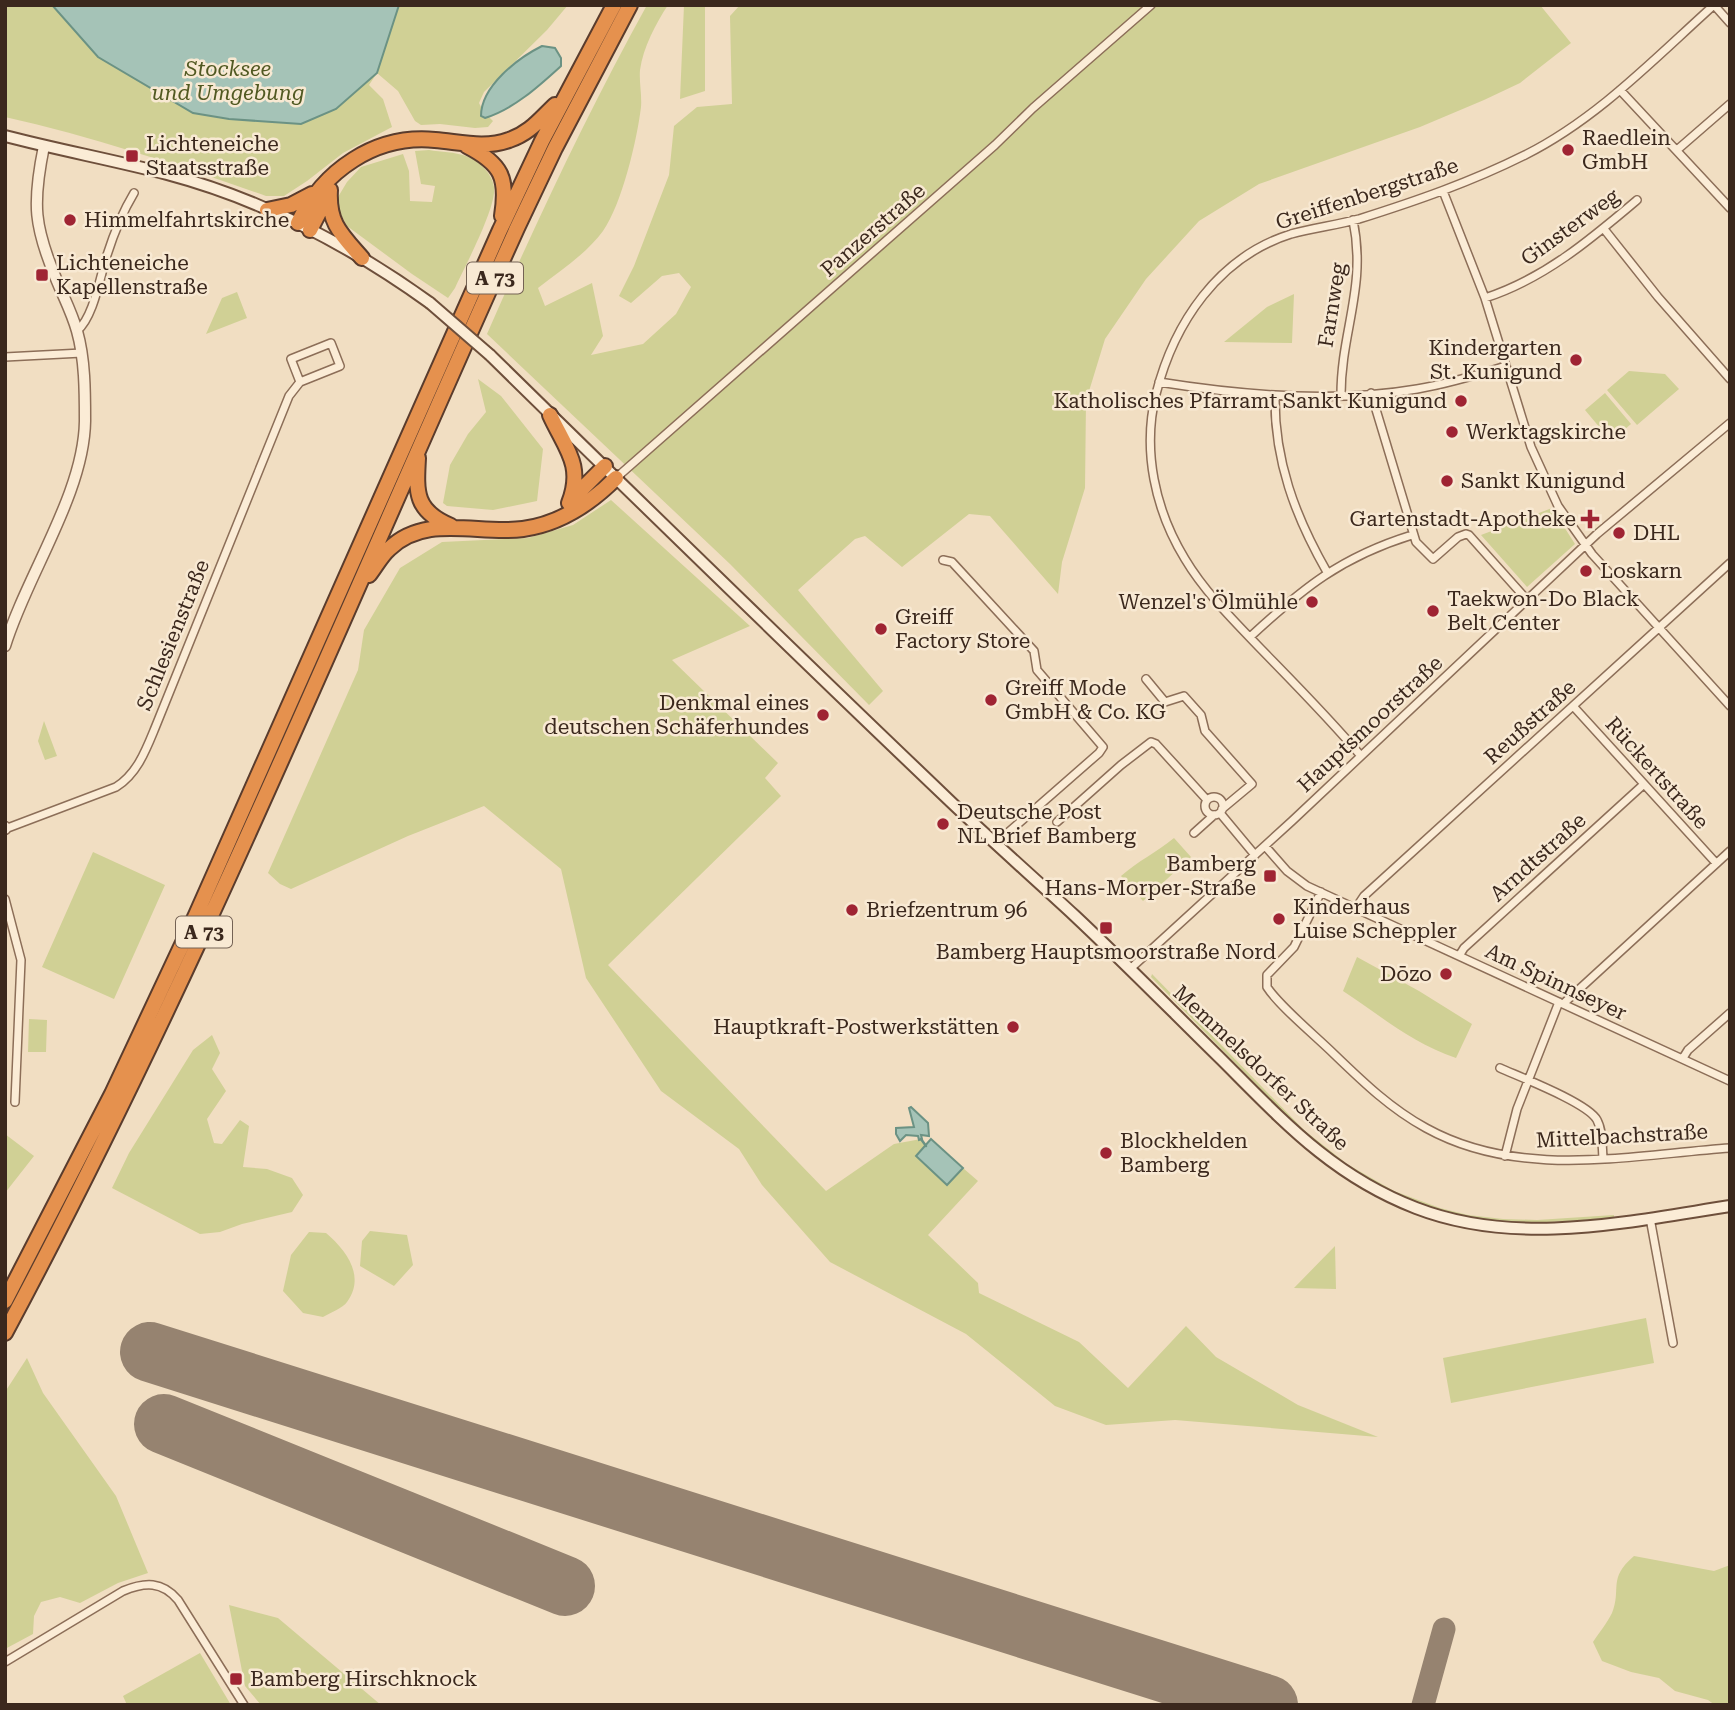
<svg xmlns="http://www.w3.org/2000/svg" width="1735" height="1710" font-family="'Roboto Serif',serif">
<rect width="100%" height="100%" fill="#f1dec2"/>
<path fill="#d0d095" d="M5,5H568L547,30L484,92L479,103L483,111L493,121L488,127L475,128L440,124L421,125L415,121L398,91L377,73L369,85L383,99L392,127L343,153L307,181L284,196H266C181,166 94,137 5,117Z
M647,5H668C656,23 643,48 640,70C639,82 642,95 641,107C637,140 622,204 603,231C586,254 560,271 538,288L545,306L592,283L603,336L591,355L643,344L676,314L691,287L679,273L662,276L631,303L619,296L634,266L669,175L674,126L697,107L732,104L730,16L740,5H1540L1571,43L1520,83L1484,100L1420,127L1259,184L1199,221L1146,279L1105,339L1086,401L1085,488L1062,562L1058,594L990,516L969,514L902,567L865,536L855,539L798,590L883,691L869,705L730,564L487,334C536,222 588,112 647,5Z
M684,5H705V91L680,99Z
M429,150C441,152 455,152 466,156C479,161 492,173 494,187C497,207 464,268 455,288L448,298L412,274L347,226L339,211L338,197L347,182L361,167L403,154L409,171L410,201L432,202L435,186L421,184L415,151Z
M237,292L247,318L206,334L222,298Z
M1294,294L1292,343L1224,342L1267,307Z
M1629,371L1665,374L1679,389L1637,425L1607,390Z
M478,379L501,396L543,449L537,501L493,510L447,506L443,503L450,465L468,434L486,412Z
M1605,393L1631,424L1611,441L1585,410Z
M611,500L750,626L672,660L778,763L765,778L781,796L608,965L826,1191L894,1144L921,1139L926,1146L916,1156L947,1184L963,1168L978,1181L928,1235L978,1283L979,1293L1079,1342L1128,1388L1186,1326L1216,1357L1298,1405L1378,1437L1175,1420L1106,1425L1055,1406L966,1334L830,1262L762,1185L739,1149L661,1091L586,978L561,869L484,806L408,836L291,889L280,884L268,873L358,670L364,630L400,568L442,542L528,538L573,525Z
M1552,508L1575,544L1527,587L1481,535Z
M44,721L57,756L45,760L38,741Z
M1174,838L1191,857L1143,901L1121,876C1138,861 1157,852 1174,838Z
M93,852L165,885L114,999L42,967Z
M1357,957L1419,991L1472,1024L1456,1058C1412,1043 1381,1016 1343,991Z
M1152,974L1304,1130L1347,1164L1394,1191L1440,1208L1468,1215L1503,1219L1537,1220L1614,1215V1217C1485,1232 1399,1217 1300,1129L1151,977Z
M29,1019L47,1020L46,1052H28Z
M212,1035L220,1053L212,1069L226,1091L207,1119L214,1143L222,1144L240,1120L249,1126L243,1167L267,1169L292,1178L303,1195L292,1212L242,1224L220,1232L200,1234L112,1188L129,1153L193,1050Z
M5,1134L34,1156L5,1193Z
M370,1231L407,1235L413,1265L394,1286L360,1266L362,1241Z
M309,1232L326,1233C346,1250 366,1276 347,1302C343,1308 330,1313 323,1317L303,1313L283,1291L291,1255Z
M1335,1246L1336,1289L1294,1288Z
M1646,1318L1654,1363L1451,1403L1443,1358Z
M27,1358L43,1393L116,1496L148,1573L118,1583L80,1603L60,1597L41,1602L34,1616L33,1634L5,1649V1392Z
M1634,1556L1714,1571L1730,1565V1705H1715L1708,1700L1675,1691L1659,1678L1631,1672L1602,1661L1593,1642C1599,1633 1607,1623 1612,1613C1622,1589 1607,1579 1634,1556Z
M229,1605L278,1618L381,1705H261L245,1686Z
M200,1653L231,1705H127L123,1696Z"/>
<path fill="#a5c3b7" stroke="#6b9284" stroke-width="2" d="M52,5H399L377,73L336,109L301,124L229,119L193,113L98,57Z
M542,46L555,48L561,58V66C539,86 514,109 485,118L481,116C481,86 518,58 542,46Z
M911,1107L928,1123L929,1136L921,1135L922,1139L919,1140L918,1136L906,1135L900,1141L896,1134V1128L914,1127L909,1108Z
M931,1139L963,1168L947,1185L916,1156Z"/>
<g fill="none" stroke-linecap="round" stroke-linejoin="round">
<path stroke="#6b9284" stroke-width="2.5" d="M921,1139L926,1146"/>
<path stroke="#968370" stroke-width="23" d="M1423,1705L1444,1629"/>
<path stroke="#968370" stroke-width="60" d="M150,1352L1268,1705
M164,1424L565,1586"/>
<defs>
<path id="minor" d="M1714,5L1730,23
M1620,90L1730,208
M1677,150L1730,104
M1443,191L1485,298L1531,447L1558,506L1592,554L1730,706
M1604,229L1658,297L1730,379
M1485,298C1544,279 1591,239 1637,200
M77,331C94,317 100,276 107,255C114,233 122,213 134,193
M5,357L82,353
M1159,382C1240,395 1336,403 1417,389C1447,384 1477,375 1506,366
M1371,393L1416,542L1433,559L1458,537L1466,534L1469,535L1528,601
M1275,395C1274,460 1295,516 1327,572
M1341,395C1341,331 1367,287 1353,220
M616,478L995,145L1033,108L1151,5
M943,560L952,562L1034,651L1037,670L1103,747L1099,753L996,843
M1250,637C1303,588 1341,557 1412,535
M1146,679L1165,702L1184,696L1201,715L1205,731L1252,784L1222,809
M1573,706L1716,863
M1361,756C1329,718 1294,683 1259,647C1233,620 1204,591 1185,559C1155,510 1142,450 1156,394C1174,323 1218,257 1291,234C1313,228 1337,225 1359,219C1416,201 1471,182 1525,155C1597,119 1654,59 1714,5
M1205 806a9 9 0 1 1 18 0a9 9 0 1 1-18 0Z
M1220,813L1255,855
M1057,822L1121,765L1151,742L1156,744L1207,800
M5,829L116,787C137,774 146,750 155,728L289,396L300,382L340,366L331,343L291,359L300,382
M1194,833L1214,815
M1265,846L1287,871L1307,886L1730,1081
M1321,892L1294,947L1267,975V987C1279,1006 1317,1037 1335,1055C1363,1082 1391,1109 1426,1128C1520,1180 1629,1155 1730,1148
M5,899L21,960L15,1102
M1356,908L1364,896L1730,563
M1459,956L1464,948L1643,785
M1130,969L1292,821L1597,534L1730,423
M1563,1004L1730,851
M1683,1058L1688,1050L1730,1013
M1500,1068C1520,1077 1588,1103 1597,1120C1603,1131 1602,1147 1603,1158
M1505,1156L1517,1109L1559,1002
M1650,1218L1673,1343
M5,1662L123,1591C145,1582 162,1581 178,1600L244,1705"/>
<path id="tertiary" d="M5,646C26,576 84,494 85,421C85,392 85,359 77,331C72,313 64,298 57,281C34,227 32,204 44,146
M5,827V829"/>
<path id="secondary" d="M5,136C59,150 113,160 167,174C261,199 351,246 430,303
M490,355C643,505 797,655 952,803C992,841 1034,878 1075,916C1125,963 1173,1012 1222,1060C1284,1122 1333,1176 1416,1208C1517,1247 1627,1222 1730,1206"/>
<path id="motorway" d="M467,146C502,164 508,178 502,216
M330,190C328,223 341,234 362,258
M267,210L291,205L312,194
M298,223C323,171 375,134 435,140C460,142 485,149 509,140C530,133 540,119 555,105
M310,230L327,197
M550,415C565,448 584,465 569,503
M418,458C416,493 415,511 451,526
M571,500L605,466
M369,575C376,566 381,556 389,549C425,513 479,535 523,529C560,524 591,503 616,478
M5,1301L112,1094L196,915L500,230L542,141L614,5
M5,1333C197,975 350,598 517,228L555,148L630,5"/>
</defs>
<use href="#minor" stroke="#8c6e58" stroke-width="10"/>
<use href="#tertiary" stroke="#8c6e58" stroke-width="13"/>
<use href="#secondary" stroke="#6e4f3b" stroke-width="14"/>
<use href="#motorway" stroke="#5a3c2d" stroke-width="18"/>
<use href="#minor" stroke="#fbecd6" stroke-width="7"/>
<use href="#tertiary" stroke="#fbecd6" stroke-width="10"/>
<use href="#secondary" stroke="#fbecd6" stroke-width="10"/>
<use href="#motorway" stroke="#e5914e" stroke-width="14"/>
<defs>
<path id="secondary-bridge" d="M430,303L490,355"/>
</defs>
<use href="#secondary-bridge" stroke="#6e4f3b" stroke-width="14" stroke-linecap="butt"/>
<use href="#secondary-bridge" stroke="#fbecd6" stroke-width="10"/>
</g>
<g fill="#9f2433" stroke="#f8e9d3" stroke-width="2.5">
<circle cx="1568" cy="150" r="7"/>
<rect x="125" y="149" width="14" height="14" rx="3.5"/>
<circle cx="70" cy="220" r="7"/>
<rect x="35" y="268" width="14" height="14" rx="3.5"/>
<circle cx="1576" cy="360" r="7"/>
<circle cx="1461" cy="401" r="7"/>
<circle cx="1452" cy="432" r="7"/>
<circle cx="1447" cy="481" r="7"/>
<path d="M1586.5 508.5h7v7h7v7h-7v7h-7v-7h-7v-7h7z"/>
<circle cx="1619" cy="533" r="7"/>
<circle cx="1586" cy="571" r="7"/>
<circle cx="1312" cy="602" r="7"/>
<circle cx="1433" cy="611" r="7"/>
<circle cx="881" cy="629" r="7"/>
<circle cx="991" cy="700" r="7"/>
<circle cx="823" cy="715" r="7"/>
<circle cx="943" cy="824" r="7"/>
<rect x="1263" y="869" width="14" height="14" rx="3.5"/>
<circle cx="852" cy="910" r="7"/>
<circle cx="1279" cy="919" r="7"/>
<rect x="1099" y="921" width="14" height="14" rx="3.5"/>
<circle cx="1446" cy="974" r="7"/>
<circle cx="1013" cy="1027" r="7"/>
<circle cx="1106" cy="1153" r="7"/>
<rect x="229" y="1672" width="14" height="14" rx="3.5"/>
</g>
<g text-anchor="middle" dominant-baseline="central" stroke-width="5" stroke-linejoin="round" paint-order="stroke">
<g fill="#f8e9d3" stroke="#746254" stroke-width="2">
<rect x="467" y="262.5" width="56" height="31" rx="5"/>
<rect x="176" y="916.5" width="56" height="31" rx="5"/>
</g>
<g font-size="19" font-weight="bold" fill="#3b281d">
<text x="495" y="278">A 73</text>
<text x="204" y="932">A 73</text>
</g>
<g font-size="21" font-style="italic" fill="#515922" stroke="#f8e9d3">
<text x="228" y="69">Stocksee<tspan x="228" dy="24">und Umgebung</tspan></text>
</g>
<g font-size="21" fill="#3b281d" stroke="#f8e9d3" text-anchor="start">
<text x="1582" y="138">Raedlein<tspan x="1582" dy="24">GmbH</tspan></text>
<text x="146" y="144">Lichteneiche<tspan x="146" dy="24">Staatsstraße</tspan></text>
<text x="84" y="220">Himmelfahrtskirche</text>
<text x="56" y="263">Lichteneiche<tspan x="56" dy="24">Kapellenstraße</tspan></text>
<text x="1562" y="348" text-anchor="end">Kindergarten<tspan x="1562" dy="24">St. Kunigund</tspan></text>
<text x="1447" y="401" text-anchor="end">Katholisches Pfarramt Sankt Kunigund</text>
<text x="1466" y="432">Werktagskirche</text>
<text x="1461" y="481">Sankt Kunigund</text>
<text x="1576" y="519" text-anchor="end">Gartenstadt-Apotheke</text>
<text x="1633" y="533">DHL</text>
<text x="1600" y="571">Loskarn</text>
<text x="1447" y="599">Taekwon-Do Black<tspan x="1447" dy="24">Belt Center</tspan></text>
<text x="1298" y="602" text-anchor="end">Wenzel's Ölmühle</text>
<text x="895" y="617">Greiff<tspan x="895" dy="24">Factory Store</tspan></text>
<text x="1005" y="688">Greiff Mode<tspan x="1005" dy="24">GmbH &amp; Co. KG</tspan></text>
<text x="809" y="703" text-anchor="end">Denkmal eines<tspan x="809" dy="24">deutschen Schäferhundes</tspan></text>
<text x="957" y="812">Deutsche Post<tspan x="957" dy="24">NL Brief Bamberg</tspan></text>
<text x="1256" y="864" text-anchor="end">Bamberg<tspan x="1256" dy="24">Hans-Morper-Straße</tspan></text>
<text x="1293" y="907">Kinderhaus<tspan x="1293" dy="24">Luise Scheppler</tspan></text>
<text x="866" y="910">Briefzentrum 96</text>
<text x="1106" y="952" text-anchor="middle">Bamberg Hauptsmoorstraße Nord</text>
<text x="1432" y="974" text-anchor="end">Dōzo</text>
<text x="999" y="1027" text-anchor="end">Hauptkraft-Postwerkstätten</text>
<text x="1120" y="1141">Blockhelden<tspan x="1120" dy="24">Bamberg</tspan></text>
<text x="250" y="1679">Bamberg Hirschknock</text>
</g>
<g font-size="21" fill="#3b281d" stroke="#f8e9d3">
<text transform="translate(1367 194) rotate(-18)">Greiffenbergstraße</text>
<text transform="translate(1570 227) rotate(-36)">Ginsterweg</text>
<text transform="translate(873 230) rotate(-41)">Panzerstraße</text>
<text transform="translate(1332 305) rotate(-81)">Farnweg</text>
<text transform="translate(173 635) rotate(-68)">Schlesienstraße</text>
<text transform="translate(1530 722) rotate(-42)">Reußstraße</text>
<text transform="translate(1370 724) rotate(-43)">Hauptsmoorstraße</text>
<text transform="translate(1657 773) rotate(48)">Rückertstraße</text>
<text transform="translate(1538 857) rotate(-42)">Arndtstraße</text>
<text transform="translate(1556 982) rotate(25)">Am Spinnseyer</text>
<text transform="translate(1261 1068) rotate(43)">Memmelsdorfer Straße</text>
<text transform="translate(1622 1136) rotate(-3)">Mittelbachstraße</text>
</g>
</g>
<rect width="1735" height="1710" fill="none" stroke="#3b281d" stroke-width="14"/>
</svg>
